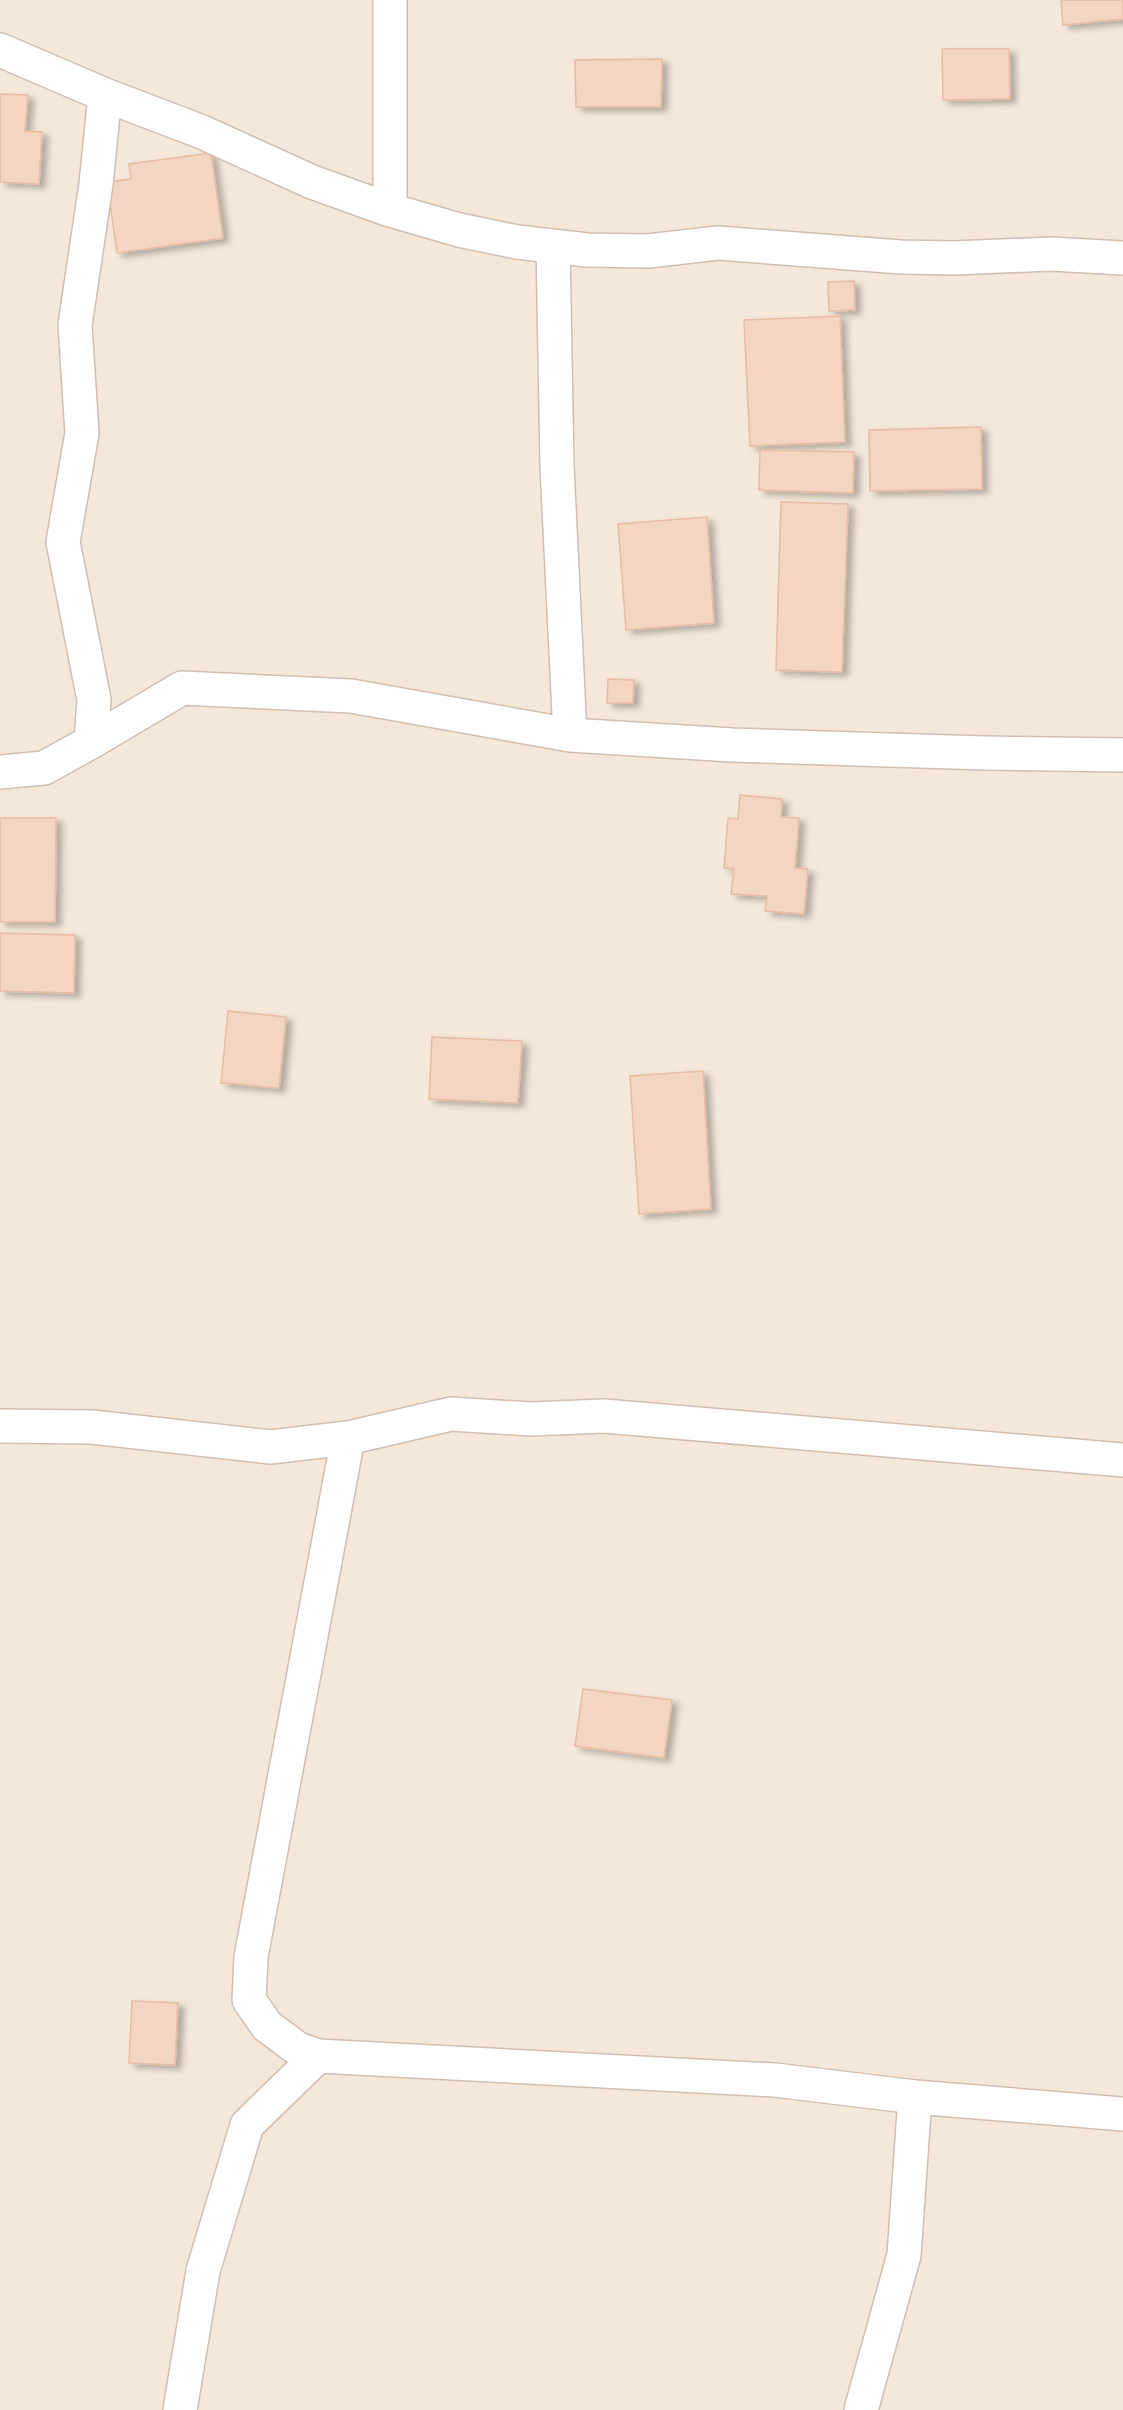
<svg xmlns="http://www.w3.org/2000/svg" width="1123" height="2410" font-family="'IBM Plex Sans',sans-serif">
<defs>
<filter id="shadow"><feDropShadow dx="6" dy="4" stdDeviation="3" flood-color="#0004"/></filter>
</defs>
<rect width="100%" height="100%" fill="#fdf6ec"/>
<path fill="#f5e8da" d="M0,0H1123V2410H0Z"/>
<path fill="#f3d5c3" stroke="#e6bba3" stroke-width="1.5" filter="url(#shadow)" d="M1061,0H1123V19L1063,25Z
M942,49H1009L1010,99L943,100Z
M662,59L661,107H576L575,60Z
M0,94L28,95L25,131L42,132L39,184L0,182Z
M211,153L223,238L117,253L107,182L131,179L129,164Z
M854,281L855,310L829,311L828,282Z
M840,316L845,442L750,446L744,320Z
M981,427L982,489L870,491L869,430Z
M760,450L854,452L853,493L759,490Z
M781,502L848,504L842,672L776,670Z
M707,517L714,623L626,630L618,524Z
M608,679L634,680L633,703H607Z
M740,795L782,799L781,817L799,818L795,868L808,869L804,914L765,911L767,896L731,894L734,869L724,868L728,818L738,819Z
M0,818H56L55,922H0Z
M0,933L75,935L74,993L0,991Z
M228,1011L286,1017L279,1088L221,1083Z
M432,1037L522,1041L518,1103L429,1099Z
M703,1071L711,1209L639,1214L630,1076Z
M583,1689L672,1700L664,1758L575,1746Z
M132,2001L178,2003L175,2065L129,2063Z"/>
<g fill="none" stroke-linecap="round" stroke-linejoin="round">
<defs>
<path id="minor" d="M390,0V210
M0,50L105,95L202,132L312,182L390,210L459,230L517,242L587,250L648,251L718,243L901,257L954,258L1051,254L1123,258
M553,246L557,466L570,735L732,745L984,753L1123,755
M91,742L182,688L351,696L570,735
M0,772L44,768L91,742L94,700L63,542L82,433L75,325L96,184L105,95
M0,1426L92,1427L270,1447L348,1438L451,1414L531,1419L604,1416L1123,1460
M348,1438L251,1957L249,2000L267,2026L298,2049L318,2056L775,2080L915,2097L1123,2114
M180,2410L203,2271L247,2125L318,2056
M861,2410L904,2255L915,2097"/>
</defs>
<use href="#minor" stroke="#d1beb0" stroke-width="36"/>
<use href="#minor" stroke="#fff" stroke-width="33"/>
</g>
</svg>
